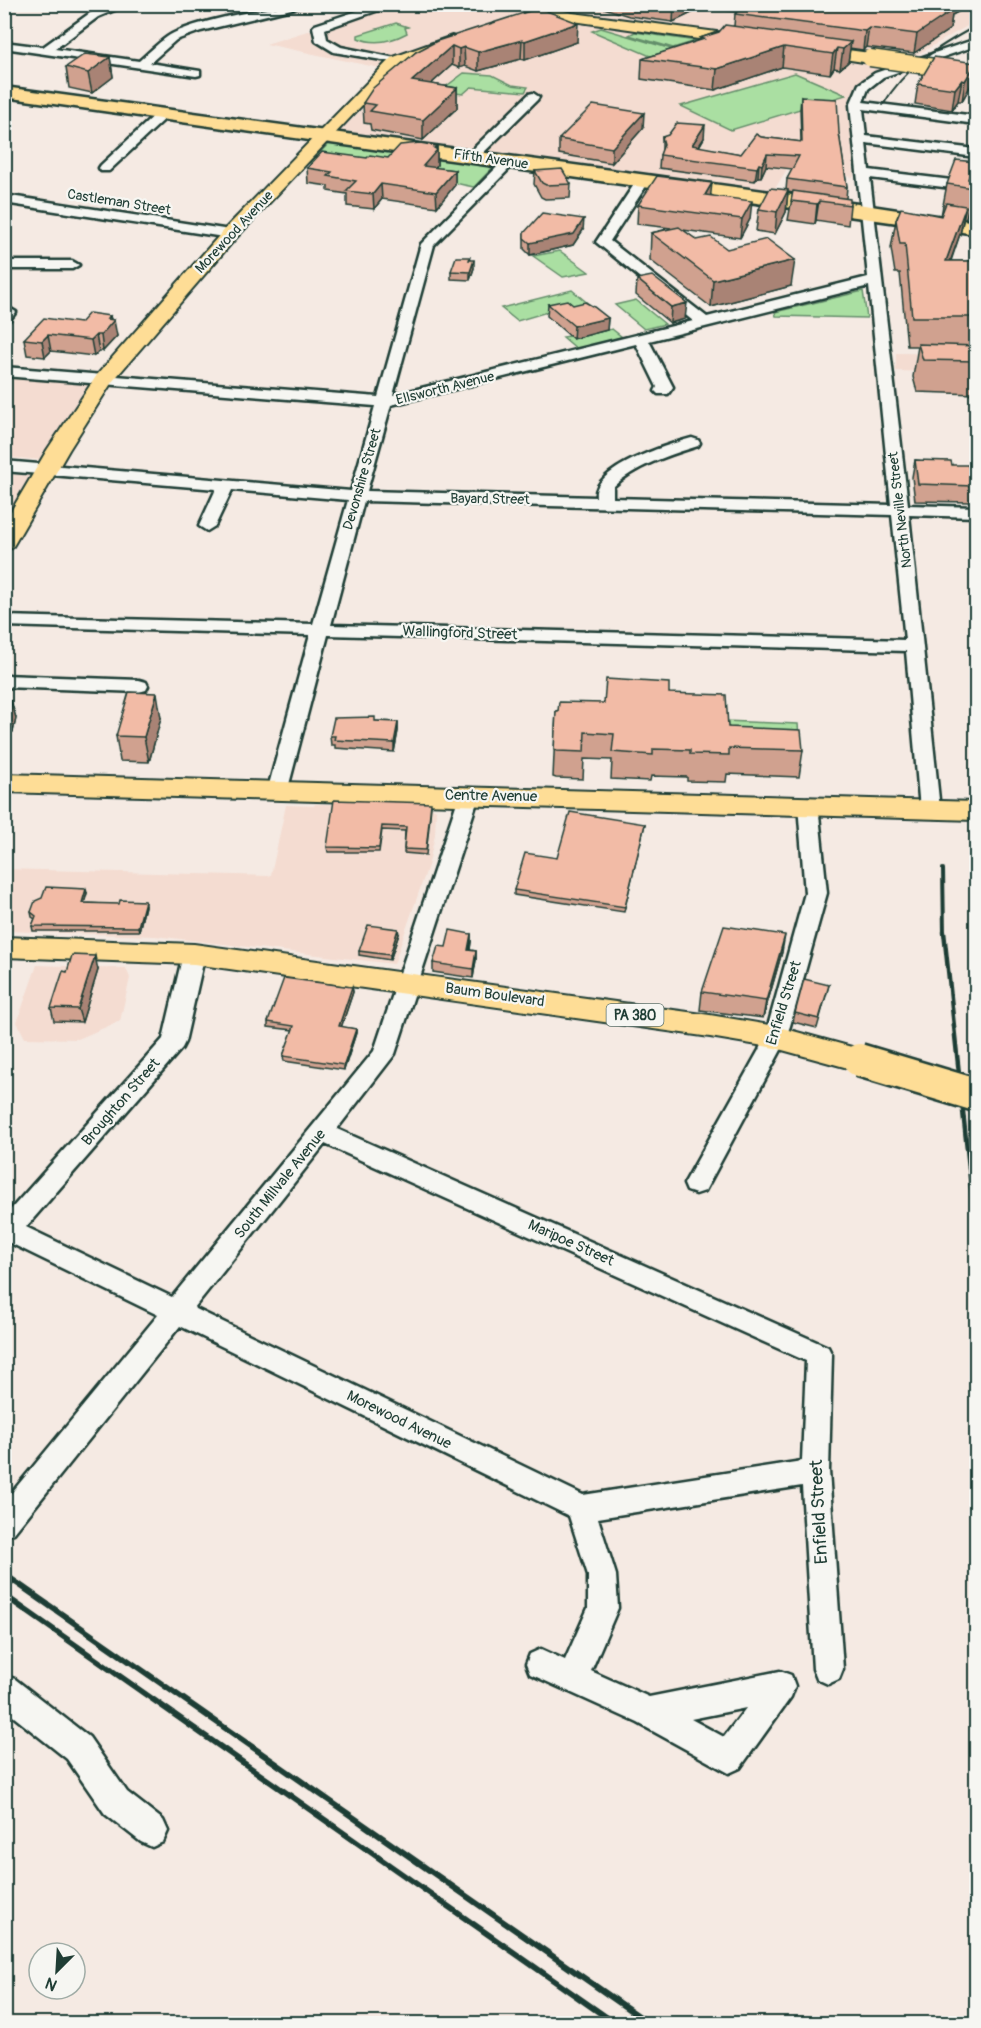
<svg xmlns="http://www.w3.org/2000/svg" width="981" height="2028" font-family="Pangolin,sans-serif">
<rect width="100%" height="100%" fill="#f5eae3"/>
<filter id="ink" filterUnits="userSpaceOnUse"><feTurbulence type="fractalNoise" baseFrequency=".0167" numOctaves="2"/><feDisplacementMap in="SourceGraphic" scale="12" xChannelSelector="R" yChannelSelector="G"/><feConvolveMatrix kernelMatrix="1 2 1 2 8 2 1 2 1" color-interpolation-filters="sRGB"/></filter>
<g filter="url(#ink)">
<path fill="#f4dcd1" d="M357,5H976V21L857,89L850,113L854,177L787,169L773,192L338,133L399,72L266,44L371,11Z
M896,353L974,354L976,373L896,371Z
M4,378L88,385L41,460L5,457Z
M5,474L33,476L5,523Z
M315,804L431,807L436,810L435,835L429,863L394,964L155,936L5,931L4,869L269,876L271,875L286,805L314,806Z
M37,965L126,968L130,978L120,1021L78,1039L25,1038L17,1022Z"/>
<path fill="#aadfa2" stroke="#648e6b" stroke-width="1.5" d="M396,23L408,27L405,28L407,33C392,41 374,45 358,38V35Z
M601,28L688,54L671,65L592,31Z
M635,32L696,41L673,48L629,35Z
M464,73L492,75L512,85L528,87L525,92L471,87L463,94L440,91Z
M795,73L846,95L731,130L681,106Z
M330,142L393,151L395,152L380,168L338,167L310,163Z
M449,158L495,165L474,187C458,184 438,182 435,163L438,159L447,161Z
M560,251L589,272L563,277L533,256Z
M572,290L590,305L568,310L564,307L517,321L501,308Z
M863,291L867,318L776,316L775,312Z
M636,300L665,324L644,329L615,305Z
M612,329L622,337L577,349L563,337L570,336L573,338Z
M725,721L798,724L800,747L726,745Z"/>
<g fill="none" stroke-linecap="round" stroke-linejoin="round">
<defs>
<path id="minor" d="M113,4H129L98,17L55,49L139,61C148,53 157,44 167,37C190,21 283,4 312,4L201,31L176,40L150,63L200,71V75L196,76L4,48V42L43,47L90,13Z
M378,4H396L325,29L327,39L341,47L400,59V63L334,52L316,41L313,27L315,25Z
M976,39V46L883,77L868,89L863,102L976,116V124L863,109L866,136L976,149V157L866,143L869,170L976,183V191L870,178L908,505L976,507V517L909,515L940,809L937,814L930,816L923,814L920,809L906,651L328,635L287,792L284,797L277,798L270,797L267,792L310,635L4,626V616L313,624L348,500L232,490L215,526L207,531L199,526L216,489L4,471V461L351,491L375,406L4,376V367L378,397L421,244L505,159H513L515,162L513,165L434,245L393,395L693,321L596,242L639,177H649L650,180L610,241L707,317L868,277L850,105L859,84L875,73ZM869,286L891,505L613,498V487C635,466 669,455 698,446L700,443L698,440L692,438C669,444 592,468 596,497L367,491L391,405L636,344L657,387L655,391L658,394H668L673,387L649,341ZM364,501L892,515L905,640L331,625Z
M533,93L539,97L537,100L476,160H468L466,157L468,154L529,94Z
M163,110L167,111V117L109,171H101L99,168L101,165L159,111Z
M4,195L230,230L237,234L230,238L4,203Z
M4,261H72L79,265L72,269H4Z
M9,308L16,312L9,321L4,322V309Z
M4,675L139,680L146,682L148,686L146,690L139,692L4,687Z
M469,790L476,791L479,796L395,1054L337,1129L828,1347L832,1355L829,1471L843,1669L839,1679L828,1684L817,1679L813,1669L802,1486L598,1518L616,1575L618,1608L591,1671L649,1697L780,1671L791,1675L795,1686L791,1697L740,1768L729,1773L638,1723L530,1674L526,1664L530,1654L541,1649L565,1660L588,1608V1575L569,1516L180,1326L14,1533L4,1537V1502L158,1315L4,1240V1217L163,1039L183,954L186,949L194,946L202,949L205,954L185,1042L182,1048L26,1227L172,1297L374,1051L459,796L462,791ZM325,1144L806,1361L802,1461L583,1495L194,1308ZM746,1708L724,1737L691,1719Z
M808,798L815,800L818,805L827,893L790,1026L781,1050L705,1191L696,1194L687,1191L684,1184L759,1050L768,1026L805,893L798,805L801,800Z
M4,1675L15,1679L89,1737L127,1792L163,1820L168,1831L163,1842L152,1847L141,1842L105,1814L67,1759L4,1709Z"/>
<path id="major" d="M503,4H534L573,13L747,36L755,41L747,46L573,21L510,8Z
M452,36L460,41L457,44L401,64L236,238L112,382L69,450L15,543L12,548L4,550V523L47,450L97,375L224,230L391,58Z
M810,45L870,53L878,58L870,63L805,53L802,50L805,47Z
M4,774L976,802V820L4,792Z
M4,937L194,944L710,1015L775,1026L859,1049L870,1052L874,1060L870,1068L859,1071L775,1048L710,1037L194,964L4,957Z"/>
<path id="highway" d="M4,87L858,204L976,222V234L4,97Z"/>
</defs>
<use href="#minor" stroke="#1f3d34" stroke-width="5"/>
<use href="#major" stroke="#1f3d34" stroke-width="4"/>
<use href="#highway" stroke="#1f3d34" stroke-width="5"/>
<use href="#minor" fill="#f6f6f2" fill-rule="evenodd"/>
<use href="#major" fill="#fedd96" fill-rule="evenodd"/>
<use href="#highway" fill="#fedd96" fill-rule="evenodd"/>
<path stroke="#1f3d34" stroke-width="2" d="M883,105C905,67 939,46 976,26"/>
<path stroke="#1f3d34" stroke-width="4" d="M943,869L944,933"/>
<path stroke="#1f3d34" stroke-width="4.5" d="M944,932L976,1234"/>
<path stroke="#1f3d34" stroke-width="6" d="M4,1574L650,2024
M4,1595L616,2024"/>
<defs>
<path id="major-bridge-far1" d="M870,58L963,71"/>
<path id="major-bridge" d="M859,1060L976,1095"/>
</defs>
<use href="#major-bridge-far1" stroke="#1f3d34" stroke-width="19" stroke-linecap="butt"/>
<use href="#major-bridge" stroke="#1f3d34" stroke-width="37" stroke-linecap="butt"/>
<use href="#major-bridge-far1" stroke="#fedd96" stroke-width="16"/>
<use href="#major-bridge" stroke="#fedd96" stroke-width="32"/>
</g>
<path fill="#d0a18f" stroke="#1f3d34" stroke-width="1.5" d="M591,4H976V8L969,6L952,15L950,29L914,53L866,47L863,50L850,48L848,62L840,69L834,68L830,74L782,67L715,90L641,79L642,59L700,41V38L734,26L735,14L737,12L704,7L673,22L629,16Z
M539,8L577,42L525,60L521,59L478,71L465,66L459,68L452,65L431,84L457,88V108L423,140L371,130L370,124L364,123L363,103L416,52Z
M110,57L113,77L92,93L69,88L66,67Z
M976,63L972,83L962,101H958L952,110L915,104L918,84Z
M801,97L839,133L847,187L846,198L850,205L848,225L816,220L815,224L788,220L793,193L788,192L786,212L775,234L756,231L759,209L786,190L787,179L793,169L766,166L761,177H758L755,181L659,168L660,155L662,151V137L704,138L699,147L741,154L761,137L801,142L800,109Z
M643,128L612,163L559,154V139Z
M437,146V165L435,168L455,170V185L437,207L382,199L374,209L347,206V194L328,191V186L308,183L307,168L367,158H388Z
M535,171L571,184L570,198L545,199L541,197L534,184Z
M971,179L975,180L969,210L966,218H964L960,234L951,261H976V394L917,392L913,377L918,346H907L900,273H895L891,248L896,220L941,216L947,184Z
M711,195L750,219L740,238L683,230L697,240L727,249L791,286L711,307L650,260L651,233L671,228L637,224L638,205Z
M583,230L573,245L530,255L524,249V233Z
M470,260L474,268L470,280L451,279V271Z
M637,279L685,319L670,323L636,295Z
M548,304L573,305L608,318L607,330L573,339L547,316Z
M110,316L117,336L103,351H99L94,356L51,351L45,357L27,355L24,339L80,323Z
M915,460L952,465L973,486L970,502L915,501L912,477Z
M669,693L728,727L803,750L799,777L727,774L726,782L687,781V777L651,776L650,781L611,779L612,760L584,759L583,779L556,778L553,777L556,711L604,703Z
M4,700L11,701L16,718L13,732H4Z
M161,718L149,762L120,761L116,736Z
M375,721L398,722V731L394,752L335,748V745H331L330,736Z
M431,807L426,855L404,853L405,831L382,830L379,852H328L327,847Z
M645,824L624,912L514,895V890L557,858Z
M87,893L84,903L145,906L139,931H33L32,926L35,919L32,917L31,912Z
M399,934L390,960L359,955V951Z
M471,934V942L470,950L476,951V960L473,978L433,972V963L446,947Z
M782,952L763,1018L700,1010L702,992Z
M98,970L82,1022L54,1021L51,1008Z
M829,985L817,1028L793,1022L795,1013Z
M352,987L353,992L341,1027L356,1029V1033L344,1070L284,1061L283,1056L293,1030L268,1027V1022Z"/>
<path fill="#a98374" stroke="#1f3d34" stroke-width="1.5" d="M674,4H704V7L673,22Z
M941,4H969V6L952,15L950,29L914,53L917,34L937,6Z
M578,23L577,42L525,60V41Z
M869,28L866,47L863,50L865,31Z
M522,40L521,59L478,71V52Z
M851,42L848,62L840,69L843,49Z
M452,46V65L412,101V81Z
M464,47L465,66L459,68V49Z
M784,47L782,67L715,90L717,69Z
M837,48L834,68L830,74L833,54Z
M110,57L113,77L92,93L88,73Z
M976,63L972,83L962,101L965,81Z
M962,80L958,101L952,110L955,89Z
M457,88V108L423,140V120Z
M644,113L643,128L612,163V148Z
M705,125L704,138L691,158L692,145Z
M437,146V165L424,181L423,166Z
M767,154L766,166L761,177L762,165Z
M975,162L970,188L968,179Z
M759,164L758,177L755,181L757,168Z
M455,170V185L437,207L436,192Z
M975,180L969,210L966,218L972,188Z
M712,183L710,201L705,195Z
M381,184L382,199L374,209L373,194Z
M788,190L786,212L775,234L777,212Z
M752,201L750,219L740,238L742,219Z
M819,201L816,220L815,224L817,204Z
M966,206L960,234L940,290L946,261Z
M584,219L583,230L573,245L530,255V243Z
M474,260V268L470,280V272Z
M795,260L791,286L711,307L713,280Z
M687,303L685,319L670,323L671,307Z
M110,316L111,323L114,320L117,336L103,351L101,335L107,319Z
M608,318L607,330L573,339L574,326Z
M48,335L51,351L45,357L42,341Z
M96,335L99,351L94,356L91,340Z
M5,470L8,482L4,488V471Z
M157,693L161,718L149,762L144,737Z
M11,701L16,718L13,732L9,714Z
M398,722V731L394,752V743Z
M86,889L87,893L83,907L82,903Z
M145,901V906L139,931L138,927Z
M398,929L399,934L390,960V955Z
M471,934V942L468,959V950Z
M785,935L782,952L763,1018L766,1001Z
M476,951V960L473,978V969Z
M95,956L98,970L82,1022L78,1009Z
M352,987L353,992L340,1031L339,1026Z
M356,1029V1033L344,1070V1065Z"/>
<path fill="#f2bba6" stroke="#1f3d34" stroke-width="1.5" d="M744,4H941L937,6L953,10L917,34L869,28L865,31L735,14Z
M539,8L578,23L525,41L522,40L478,52L464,47L459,49L452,46L412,81L457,88L423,120L370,111L376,105L363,103L373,88L416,52L437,41Z
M725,25L851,42L843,49L837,48L833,54L784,47L717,69L642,59L704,39L700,38L719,32Z
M85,54L110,57L88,73L66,67Z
M934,57L976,63L965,81L962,80L955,89L918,84Z
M801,97L837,99L839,133L847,187L787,179L799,156L767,154L762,165L759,164L757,168L660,155L664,144L662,137L668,135L677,123L705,125L692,145L741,154L756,134L761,137L802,142Z
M593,105L644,113L612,148L559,139Z
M420,143L437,146L434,148L437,150L423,166L455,170L436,192L381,184L373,194L346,191L356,181L328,176L332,172L307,168L322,152L367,158L370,155L388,158L400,145Z
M956,160L975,162L968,179L975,180L972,188L947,184Z
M562,169L571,184L546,185L542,183L535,171Z
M657,176L712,183L705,195L752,201L742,219L638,205Z
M770,188L788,190L777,212L759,209Z
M793,191L850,199V205L819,201L817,204L791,201Z
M946,203L966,206L946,261H976V317H912L905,244H900L896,220L901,208L941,216Z
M542,213L584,219L574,234L530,243L524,238V233Z
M679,227L697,240L711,237L727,249L767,239L795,260L713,280L651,233Z
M456,257H470L469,260H474L470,272L451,271Z
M652,276L687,303L671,307L637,279Z
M567,300L573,305L585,302L594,307L608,318L574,326L548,304Z
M89,313L110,316L107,319L114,320L101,335H96L91,340L48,335L42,341L24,339L44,318L80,323Z
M918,344L976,346V361L923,360Z
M915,460L951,461L952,465H968L973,486L918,484Z
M606,679L669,683V693L726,695L728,727L801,730L803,750L729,748V755L690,754V750L653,749V755L612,752L614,734L585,732L584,752L557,751L554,750L556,711H558L559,702L604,703Z
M129,692L157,693L144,737L116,736Z
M4,700L11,701L9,714H4Z
M375,717V721L398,722L394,743L334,740L335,736H330L334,718Z
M334,800L431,803L426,850L404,849L406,827L382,826L379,848L327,847Z
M570,812L645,824L625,907L514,890L525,853L557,858Z
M46,887L86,889L82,903L119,904L120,900L145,901L138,927L32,926L36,916L31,912L35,901L42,898Z
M368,925L398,929L390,955L359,951Z
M724,926L785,935L766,1001L702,992Z
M450,930L471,934L468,950L476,951L473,969L433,963L438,946L446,947Z
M72,955L95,956L78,1009L51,1008L63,971L67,972Z
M284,978L352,987L339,1026L356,1029L344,1065L283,1056L294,1026L268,1022Z
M804,979L829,985L819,1019L795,1013Z"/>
</g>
<g text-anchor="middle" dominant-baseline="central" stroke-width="4.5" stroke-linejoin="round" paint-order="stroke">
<g font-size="14" fill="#1f3d34" stroke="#f6f6f2">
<text transform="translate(491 159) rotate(8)">Fifth Avenue</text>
<text transform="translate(119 202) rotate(9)">Castleman Street</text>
<text transform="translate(234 232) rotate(-47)">Morewood Avenue</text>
<text transform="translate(445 388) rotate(-14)">Ellsworth Avenue</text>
<text transform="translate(362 479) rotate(-74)">Devonshire Street</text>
<text transform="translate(490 499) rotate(1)">Bayard Street</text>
<text transform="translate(900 510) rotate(-97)">North Neville Street</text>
</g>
<rect fill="#f6f6f2" stroke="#60746d" stroke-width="1.5" x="606.5" y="1004" width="57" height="22" rx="4.5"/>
<g font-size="14" font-weight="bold" fill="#1f3d34">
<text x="635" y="1015">PA 380</text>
</g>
<g font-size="15" fill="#1f3d34" stroke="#f6f6f2">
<text transform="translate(460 633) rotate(2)">Wallingford Street</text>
<text transform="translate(491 796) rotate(1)">Centre Avenue</text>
<text transform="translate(495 995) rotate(8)">Baum Boulevard</text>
<text transform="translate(784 1003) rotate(-73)">Enfield Street</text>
<text transform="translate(121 1102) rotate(-49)">Broughton Street</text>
<text transform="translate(280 1184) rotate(-51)">South Millvale Avenue</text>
<text transform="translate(571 1243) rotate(24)">Maripoe Street</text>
<text transform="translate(399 1420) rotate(26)">Morewood Avenue</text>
</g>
<g font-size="18" fill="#1f3d34" stroke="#f6f6f2">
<text transform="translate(819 1512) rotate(-93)">Enfield Street</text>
</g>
</g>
<rect width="981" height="2028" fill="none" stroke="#f6f6f2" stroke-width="24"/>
<rect x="12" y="12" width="957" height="2004" fill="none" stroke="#1f3d34" stroke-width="2" filter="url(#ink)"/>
<g transform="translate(57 1971) rotate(204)"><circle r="28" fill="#f6f6f2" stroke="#a0aca6" stroke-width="1.5"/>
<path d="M0-4.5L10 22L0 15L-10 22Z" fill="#1f3d34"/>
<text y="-9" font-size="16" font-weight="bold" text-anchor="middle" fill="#1f3d34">N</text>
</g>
</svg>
